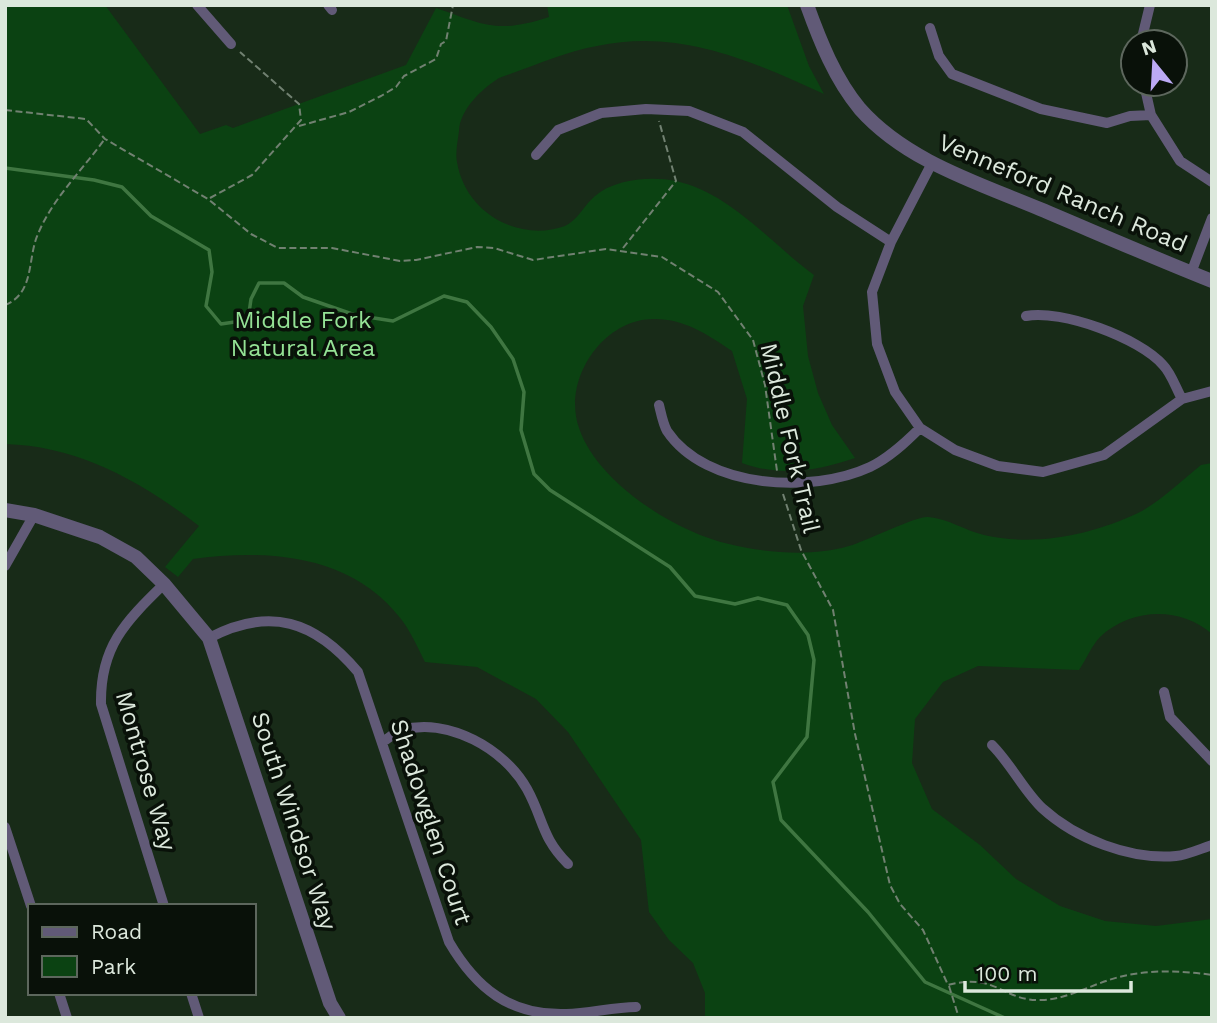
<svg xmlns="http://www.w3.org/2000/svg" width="1217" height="1023" font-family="'Work Sans',sans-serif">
<rect width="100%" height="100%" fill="#182b18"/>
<path fill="#0b4212" d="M5,5H105L200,134L226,125L233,128L406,65L436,8C485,25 497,34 549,17L547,5H787L809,66L824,94C751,61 680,28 597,46C564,52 531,67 499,78C482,89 460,109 459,131C458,140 455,153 457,162C465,212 518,243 565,226C577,221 585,204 595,196C615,179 650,176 676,181C732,194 769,242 814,275L803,306L808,356L818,393L832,425L855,458C817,471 780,477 742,463L747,399L732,351C708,335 685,319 655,319C603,318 562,380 579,428C597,482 675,532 729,544C767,553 811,557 849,546C866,541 916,516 928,517C947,518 966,531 984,535C1035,547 1091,535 1138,513C1160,502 1182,480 1201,465L1212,463V634C1180,606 1131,608 1100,637C1092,645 1086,660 1079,670L978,666L943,682L915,719L912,763L932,809L980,845L1016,879L1060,906L1105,921L1156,926L1212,919V1018H705V993L693,963L669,940L649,912L641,840L568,732L536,699L477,667L425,662C418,648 411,632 401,619C351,554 267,549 193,559L178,577L165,567L199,526C142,482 79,446 5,444Z"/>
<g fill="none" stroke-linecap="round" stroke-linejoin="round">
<path stroke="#3f7641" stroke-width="3.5" d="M5,168L94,180L122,187L151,216L209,250L212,272L206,306L221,324L248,320L251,299L259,283H284L303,297L355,315L393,321L444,296L467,302L491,327L513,359L524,392L521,430L534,474L550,490L670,567L695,596L735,604L758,598L787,605L808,635L814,660L807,737L773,782L781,820L868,912L925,982L1005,1018"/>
<path stroke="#718171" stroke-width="2" stroke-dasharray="7 3.5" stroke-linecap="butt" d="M5,110L86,119L105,139L208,199L251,234L278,248H332L400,261L416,260L477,247L494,248L533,260L606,249L662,257L718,292L753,340L765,385L777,471
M299,126L349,112L381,96L396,87L404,76L436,59L441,44L446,41L453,5
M210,198L252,175L301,120L299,104L240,52
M623,248L676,181L659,121
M5,305C33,294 28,263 36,239C50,201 80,173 104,140
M783,494L801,550L833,610L855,734L890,885L900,904L923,930L948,985C997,972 1003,1002 1042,1000C1066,999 1087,987 1109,980C1142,969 1178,970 1212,975
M949,986L959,1018"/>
<path stroke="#615a77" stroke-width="10" d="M197,5L231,44
M328,5L332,10
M930,28L939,56L952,74L1041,109L1107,123L1130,116L1151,115
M1141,42L1150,5
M1144,84L1151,115L1180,161L1212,182
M536,155L558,130L601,113L646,109L689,111L743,132L837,207L891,242
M932,163L891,242L872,292L877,344L895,392L920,428L955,450L998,466L1043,472L1104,455L1182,399L1212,391
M1191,273L1212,218
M1026,316C1061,309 1140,338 1163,365C1171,373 1176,388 1182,399
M659,405C661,413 663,424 667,431C706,489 812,494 870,467C889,458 905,443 920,428
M5,566L34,515
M209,638C270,606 315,621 358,672L449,942C476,988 510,1016 566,1014C589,1014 612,1007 636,1007
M1164,692L1170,717L1212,761
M384,741C389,738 396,731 402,730C448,717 505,749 527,789C544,820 541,837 568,864
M992,745C1011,764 1024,791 1042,808C1076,839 1130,860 1176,856C1187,855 1200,849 1212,845
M5,827L31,906
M164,906L101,704C100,647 125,622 164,584
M59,993L67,1018
M191,993L199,1018"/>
<path stroke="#615a77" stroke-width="14" d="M807,5C820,41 835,79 860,109C906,161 978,183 1040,209C1097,233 1154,258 1212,281
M5,510L34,515L100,537L136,557L164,584L209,638L330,1003L339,1018"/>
</g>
<g text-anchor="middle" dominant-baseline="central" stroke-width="7" stroke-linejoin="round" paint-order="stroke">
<g font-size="24" fill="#dce8dc" stroke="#091109">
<text transform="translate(1063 193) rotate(23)">Venneford Ranch Road</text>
<text transform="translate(790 438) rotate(77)">Middle Fork Trail</text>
<text transform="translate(146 771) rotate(74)">Montrose Way</text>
<text transform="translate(294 821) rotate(72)">South Windsor Way</text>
<text transform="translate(431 822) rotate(72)">Shadowglen Court</text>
</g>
<g font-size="24" fill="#94e295" stroke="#091109">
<text x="303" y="320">Middle Fork<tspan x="303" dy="28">Natural Area</tspan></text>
</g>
</g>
<rect width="1217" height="1023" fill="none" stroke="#dce8dc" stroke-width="14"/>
<rect x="28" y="904" width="228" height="91" fill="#091109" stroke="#5d675d" stroke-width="2"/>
<rect x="42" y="927" width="35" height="10" fill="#615a77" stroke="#5d675d" stroke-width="2"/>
<text x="91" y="939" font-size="21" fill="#dce8dc">Road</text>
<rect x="42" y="956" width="35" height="21" fill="#0b4212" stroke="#5d675d" stroke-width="2"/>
<text x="91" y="974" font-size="21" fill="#dce8dc">Park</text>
<g transform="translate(1154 63) rotate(342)"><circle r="33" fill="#091109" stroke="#5d675d" stroke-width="2"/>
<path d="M0-5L12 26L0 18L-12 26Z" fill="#bcaaf5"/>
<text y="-10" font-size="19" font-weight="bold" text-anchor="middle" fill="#dce8dc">N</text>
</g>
<path d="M965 981v10h166v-10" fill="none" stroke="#dce8dc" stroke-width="3.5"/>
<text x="976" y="981" font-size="21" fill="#dce8dc" stroke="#091109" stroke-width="5" paint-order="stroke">100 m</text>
</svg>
